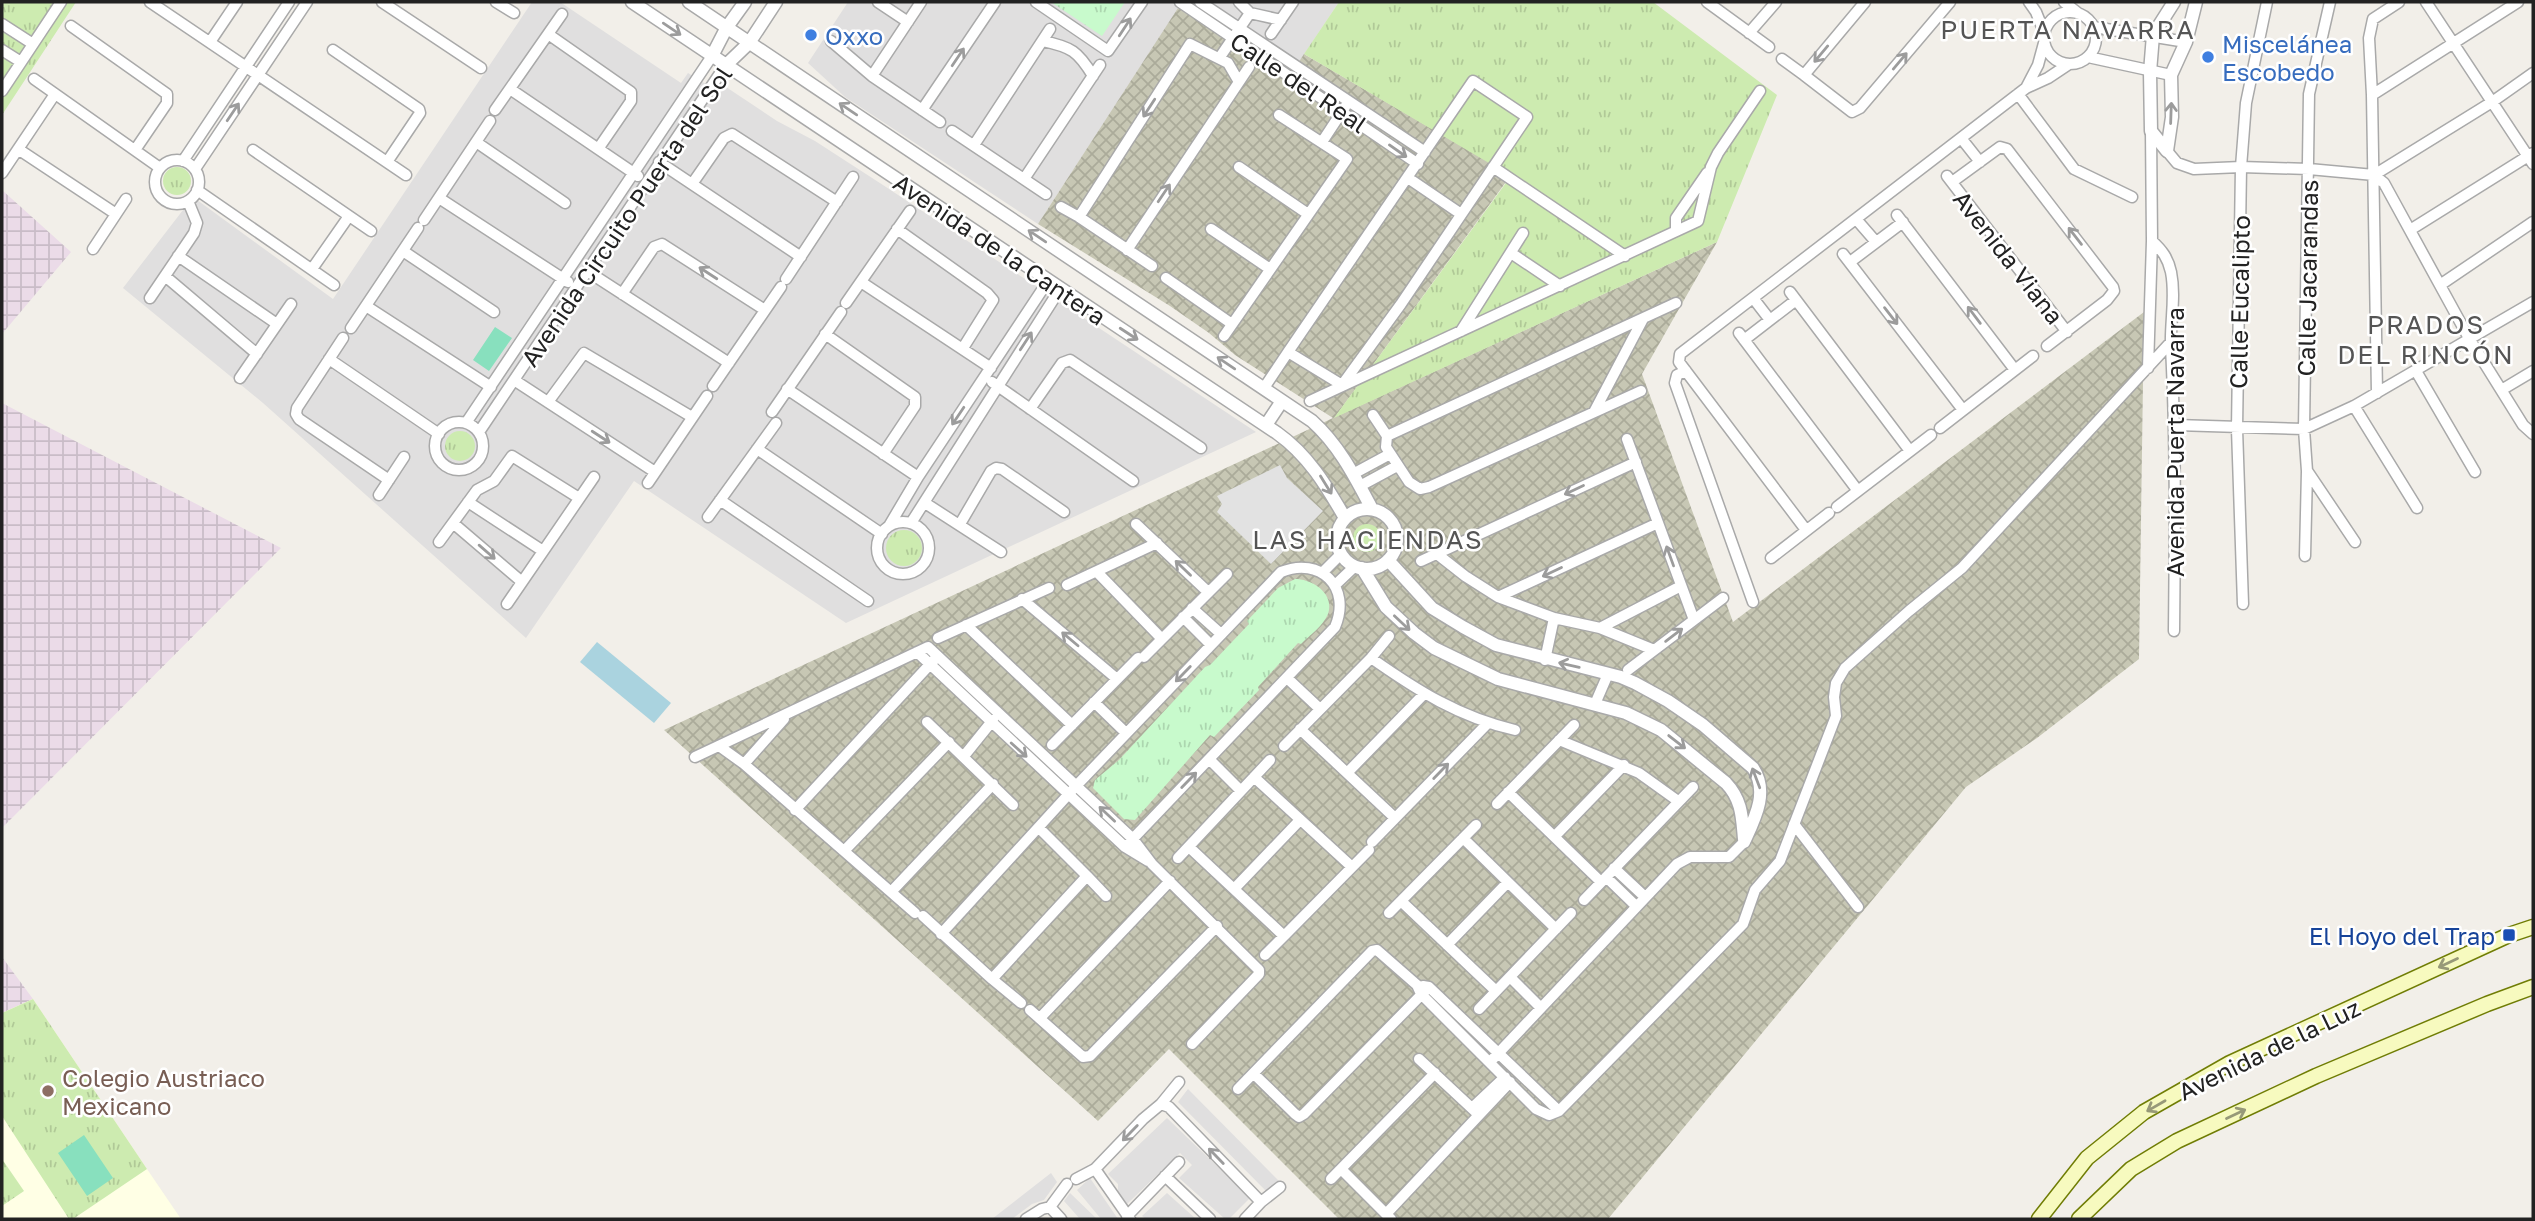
<svg xmlns="http://www.w3.org/2000/svg" width="2535" height="1221" font-family="'Golos Text',sans-serif">
<defs>
<pattern id="industrial-grid" width="8" height="8" patternUnits="userSpaceOnUse" patternTransform="scale(1.75)"><rect width="8" height="8" fill="#ebdbe8"/><path d="M0 4h8M4 0v8" fill="none" stroke="#c9bcc7"/></pattern>
<pattern id="construction-cross-hatch" width="8" height="8" patternUnits="userSpaceOnUse" patternTransform="scale(1.75)"><rect width="8" height="8" fill="#c7c7b4"/><path d="M0 0l8 8M0 8l8-8" fill="none" stroke="#abab9a"/></pattern>
<pattern id="grass-tufts" width="24" height="20" patternUnits="userSpaceOnUse" patternTransform="scale(1.75)"><rect width="24" height="20" fill="#cdebb0"/><path d="M3 7l-1-3M5 7V3M7 7l1-3M15 17l-1-3M17 17v-4M19 17l1-3" fill="none" stroke="#b0c997"/></pattern>
<pattern id="park-tufts" width="24" height="20" patternUnits="userSpaceOnUse" patternTransform="scale(1.75)"><rect width="24" height="20" fill="#c8facc"/><path d="M3 7l-1-3M5 7V3M7 7l1-3M15 17l-1-3M17 17v-4M19 17l1-3" fill="none" stroke="#acd6af"/></pattern>
</defs>
<rect width="100%" height="100%" fill="#f2efe9"/>
<path fill="#e0dfdf" d="M532,2H560L681,83L688,73L717,91L723,85L777,121L815,141L886,187L1256,432L846,623L634,481L526,638L263,403L123,288L193,197L333,299Z
M848,2H1339L1287,80L1178,9L1038,224L845,97L808,63Z
M1188,1089L1279,1181L1266,1191L1178,1102Z
M1167,1118L1250,1198L1229,1219H1225L1179,1178L1192,1165L1180,1153L1127,1204L1118,1191V1184L1108,1174Z
M1051,1173L1057,1182L1044,1200L1032,1204L1012,1219H992Z
M1090,1178L1118,1219H1101L1077,1190Z
M1070,1193L1097,1219H1080L1064,1201Z
M1167,1193L1196,1219H1146L1142,1216Z"/>
<path fill="url(#industrial-grid)" d="M2,190L71,252L2,334Z
M2,403L281,548L2,828Z
M2,957L33,999L2,1013Z"/>
<path fill="#ffffe5" d="M33,999L147,1169L181,1219H2V1013Z"/>
<path fill="url(#construction-cross-hatch)" d="M1178,8L1287,80L1304,54L1511,175L1335,417L1717,242L1642,374L1733,622L2144,312L2139,659L2037,738L1966,787L1608,1219H1339L1169,1049L1098,1121L664,730L1333,418L1235,355L1209,333L1170,306L1038,224Z"/>
<path fill="url(#grass-tufts)" d="M2,2H76L2,115Z
M1339,2H1653L1777,95L1717,242L1334,418L1511,176L1304,54Z
M163 181a14 14 0 1 1 28 0a14 14 0 1 1-28 0Z
M445 446a15 15 0 1 1 30 0a15 15 0 1 1-30 0Z
M1353 538a14 14 0 1 1 28 0a14 14 0 1 1-28 0Z
M886 548a18 18 0 1 1 36 0a18 18 0 1 1-36 0Z
M33,999L147,1169L73,1219H69L2,1116V1013Z
M2,1159L24,1191L2,1206Z"/>
<path fill="url(#park-tufts)" d="M1051,2H1125L1102,36Z
M1295,579C1312,579 1335,593 1328,614C1323,626 1310,635 1301,644L1298,643L1258,687L1259,690L1214,737L1210,735L1135,820L1124,819L1093,788L1095,780L1119,760L1205,667L1210,665L1249,624L1247,621L1278,588Z"/>
<path fill="#88e0be" d="M495,327L512,338L489,371L473,360Z
M84,1135L113,1178L87,1196L58,1153Z"/>
<path fill="#e2e2e2" d="M1280,465L1287,478L1323,511L1271,564L1217,512L1222,504L1217,496Z"/>
<path fill="#aad3df" d="M597,642L671,703L654,723L580,662Z"/>
<g fill="none" stroke-linecap="round" stroke-linejoin="round">
<defs>
<path id="minor" d="M150,2L406,175
M382,2L481,68
M496,2L514,13
M878,2L908,22
M1036,2L1108,51L1142,2
M1180,2L1418,164
M1200,2L1425,152
M1239,2L1250,13L1281,20
M1707,2L1769,47
M1865,2L1804,75L1852,112L1860,108L1950,2
M2029,2L2036,12L2044,32
M2064,2L2078,13
M2426,2L2533,164
M2044 38a26 26 0 1 1 52 0a26 26 0 1 1-52 0Z
M2,24L33,44
M71,26L167,94V103L135,150
M2094,27L2186,42
M1749,33L1776,2
M548,34L631,92V101L598,149
M1271,34L1293,2
M831,41L872,76L940,122
M1043,41C1071,47 1078,51 1093,76
M210,42L237,2
M2,50L21,62
M333,50L419,109L420,113L387,162
M1220,57L1250,13
M2088,57L2171,75
M1782,59L1804,75
M872,76L921,2
M34,79L160,168
M2026,88L2038,65L2044,43
M510,89L638,176
M2,91L61,2
M2018,94L2074,169L2132,197
M2372,95L2518,2
M495,110L562,14
M922,110L995,2
M952,131L1046,194
M2151,131L2152,241C2162,250 2168,258 2171,272C2176,297 2170,321 2171,347C2176,442 2175,536 2174,631
M1961,138L1980,162
M476,142L565,203
M1322,142L1345,107
M974,145L1050,29
M18,149L116,214
M253,150L371,231
M2167,151L2177,163L2194,169L2241,167L2309,169L2374,175L2384,183L2470,340L2523,425L2533,434
M155 182a22 22 0 1 1 44 0a22 22 0 1 1-44 0Z
M183,161L289,2
M659,162L801,257
M1239,167L1308,214
M1493,167L1625,256
M195,169L307,2
M2,173L55,94
M2374,175L2492,102L2533,73
M1947,176L2067,332
M1408,178L1461,214
M1024,179L1100,65
M1952,182L2000,147L2007,149L2113,287L2114,291L2107,300L2047,346
M692,184L724,138L732,134L837,202
M197,190L334,285
M439,198L568,282
M1061,207L1079,217L1152,266
M1897,215L2015,370
M1079,217L1190,44L1228,63L1239,82
M1856,219L1876,242
M424,220L490,121
M897,229L987,293L993,300L963,348
M1211,229L1270,269
M1676,230V218L1707,173
M2410,230L2533,153
M93,249L126,199
M1127,250L1249,67
M403,251L494,312
M1511,253L1560,286
M1843,254L1963,410
M178,256L277,324
M1850,262L1903,222
M312,269L349,216
M587,271L729,363
M165,276L257,354
M1166,278L1232,324
M786,279L853,177
M861,282L991,368
M2440,285L2533,222
M1790,292L1910,451
M622,294L654,247L662,244L765,310
M150,298L194,233L197,223L188,201
M1753,298L1770,320
M846,303L910,211
M366,306L491,387
M351,328L418,228
M1461,331L1523,233
M1739,333L1858,491
M825,334L915,397V406L883,454
M1224,336L1347,159L1279,115
M343,338L297,408L296,414L299,419L389,480
M1744,340L1796,300
M329,359L439,434
M2148,368L2152,241
M1686,371L1677,375L1675,383L1753,602
M2416,371L2475,472
M240,378L291,304
M514,380L655,472
M992,382L1133,481
M713,386L781,287
M1264,388L1288,352L1473,81L1527,117L1401,304L1342,385L1288,352
M787,389L918,477
M2503,389L2533,371
M2377,393L2372,95L2369,38L2373,19L2399,2
M1310,401L1698,221L1711,167L1718,153L1760,91
M548,402L584,353L692,417
M2354,406L2417,508
M1030,409L1062,363L1070,360L1201,448
M772,412L841,312
M1594,412L1643,319
M1373,415L1387,436L1386,447L1409,482L1420,489L1429,487L1641,391
M435 446a24 24 0 1 1 48 0a24 24 0 1 1-48 0Z
M466,423L712,56
M2176,425L2304,429L2354,406L2533,302
M1940,428L2033,356
M479,432L725,66
M1387,436L1676,303
M1627,439L1694,620
M757,449L882,534
M2308,472L2355,542
M1353,474L1390,454
M648,483L707,396
M1360,486L1397,466
M379,495L404,457
M720,500L868,601
M468,502L543,551
M925,503L1001,552
M1837,507L1931,435
M708,517L776,423
M877 548a26 26 0 1 1 52 0a26 26 0 1 1-52 0Z
M453,523L522,582
M911,523L1060,289
M960,524L991,471L996,468L1002,469L1064,512
M1136,524L1208,592
M889,526L918,477L1048,281
M1806,530L1679,362L1680,354L2026,88L2048,78L2069,64
M439,542L477,490L494,481L512,456L579,498
M1437,554L1465,576L1498,597L1554,618L1600,628L1654,650
M2305,556L2307,471L2304,429L2309,94L2330,2
M1771,558L1829,513
M1421,561L1636,462
M1097,572L1161,638
M1322,573L1341,554
M1067,585L1157,543
M1335,585L1355,566
M1498,597L1658,523
M1022,599L1117,679
M507,604L594,477
M2243,604L2237,429L2241,167L2246,103L2267,2
M1192,608L1221,634
M1183,617L1211,645
M966,625L1072,725
M1600,628L1681,586
M938,638L1049,588
M917,652L1125,847L1148,861
M1144,657L1227,574
M1371,658C1418,691 1459,717 1515,730
M1545,660L1554,618
M1628,670L1723,598
M1287,678L1320,709
M1094,702L1126,733
M1595,704L1608,674
M927,722L1013,805
M1300,729L1395,818
M1559,740L1639,773L1678,801
M1052,745L1138,658
M719,746L744,764L915,913
M1284,746L1371,658L1389,636
M964,756L993,720
M695,757L928,647L1133,839L1152,864L1259,970V974L1192,1044
M1209,759L1241,791
M744,764L784,719
M1348,772L1423,695
M1254,777L1352,867
M1508,792L1601,882
M1497,804L1574,725
M795,810L934,660
M1794,824L1858,907
M1555,836L1624,765
M1463,838L1556,929
M1372,842L1487,724
M1189,847L1284,936L1369,850
M844,851L949,742
M1178,858L1270,760
M1614,868L1645,897
M1087,876L1106,896
M1606,877L1636,906
M1234,889L1300,820
M891,892L993,784
M1584,900L1693,787
M1401,901L1496,991
M1389,913L1476,825
M923,916L992,979
M941,934L1077,785L1281,572C1320,556 1352,587 1335,627L1125,847
M1447,945L1508,882
M1265,955L1284,936
M1510,977L1541,1008
M1423,986L1429,987L1559,1111
M1021,1003L992,979L1087,876L1039,828
M1479,1009L1571,913
M1030,1010L1083,1057L1090,1056L1217,926
M1040,1018L1170,881
M1419,1059L1478,1114
M1490,1062L1677,864L1690,857H1729L1744,842
M1254,1074L1295,1114L1299,1117L1304,1114L1429,987
M1238,1089L1372,951L1377,950L1417,985L1421,994L1536,1109L1549,1115L1559,1111L1743,924L1755,890L1780,861L1836,716L1834,697L1836,683L1845,668L1909,611L1962,568L2171,342
M1161,1104L1179,1082
M1472,1108L1505,1077
M1095,1169L1130,1219
M1341,1169L1391,1219
M1165,1176L1210,1219
M1076,1179L1095,1169L1143,1119L1161,1104L1169,1107L1261,1202L1245,1219
M1331,1179L1435,1073
M1261,1202L1280,1187
M1050,1207L1067,1184
M1386,1214L1510,1082
M1127,1216L1179,1162
M1026,1219L1042,1209L1050,1207L1061,1219"/>
<path id="tertiary" d="M632,2L1277,433C1308,455 1326,485 1345,518
M689,2L1312,421C1339,445 1355,477 1372,509
M712,56L727,27L745,2
M725,66L749,43L776,2
M2167,151L2151,131L2150,72L2153,35L2174,2
M2167,151L2172,117L2171,75L2186,42L2196,2
M1266,425L1282,401
M1337 539a30 30 0 1 1 60 0a30 30 0 1 1-60 0Z
M1388,560L1432,608L1463,627L1496,645L1621,677L1635,683L1668,701L1703,725L1753,768C1769,792 1755,818 1744,842
M1362,568L1386,607L1414,633L1434,648L1498,679L1626,713L1661,730L1726,783C1742,800 1742,817 1744,839"/>
<path id="secondary" d="M2039,1219L2087,1158L2144,1112L2230,1063L2509,935L2533,927
M2079,1219L2131,1169L2177,1141L2316,1076L2487,1004L2533,987"/>
</defs>
<use href="#minor" stroke="#a9a9a9" stroke-width="13"/>
<use href="#tertiary" stroke="#a9a9a9" stroke-width="15"/>
<use href="#secondary" stroke="#707d05" stroke-width="17"/>
<use href="#minor" stroke="#fff" stroke-width="10"/>
<use href="#tertiary" stroke="#fff" stroke-width="12"/>
<use href="#secondary" stroke="#f7fabf" stroke-width="14"/>
</g>
<defs><path id="oneway-shaft" d="M-6 0H5M1.5-3L5.5 0L1.5 3" fill="none" stroke-width="1.6" stroke-linecap="round" stroke-linejoin="round" transform="scale(1.75)"/></defs>
<g stroke="#9c9c9c">
<use href="#oneway-shaft" transform="translate(1125 27) rotate(-57)"/>
<use href="#oneway-shaft" transform="translate(672 29) rotate(34)"/>
<use href="#oneway-shaft" transform="translate(1821 54) rotate(130)"/>
<use href="#oneway-shaft" transform="translate(958 57) rotate(-56)"/>
<use href="#oneway-shaft" transform="translate(1900 61) rotate(-50)"/>
<use href="#oneway-shaft" transform="translate(1149 108) rotate(123)"/>
<use href="#oneway-shaft" transform="translate(848 109) rotate(-146)"/>
<use href="#oneway-shaft" transform="translate(233 112) rotate(-56)"/>
<use href="#oneway-shaft" transform="translate(2171 113) rotate(-88)"/>
<use href="#oneway-shaft" transform="translate(1398 151) rotate(35)"/>
<use href="#oneway-shaft" transform="translate(1164 193) rotate(-56)"/>
<use href="#oneway-shaft" transform="translate(1037 236) rotate(-146)"/>
<use href="#oneway-shaft" transform="translate(2075 236) rotate(-128)"/>
<use href="#oneway-shaft" transform="translate(708 273) rotate(-147)"/>
<use href="#oneway-shaft" transform="translate(1974 315) rotate(-127)"/>
<use href="#oneway-shaft" transform="translate(1891 316) rotate(52)"/>
<use href="#oneway-shaft" transform="translate(1129 334) rotate(33)"/>
<use href="#oneway-shaft" transform="translate(1026 341) rotate(-57)"/>
<use href="#oneway-shaft" transform="translate(1226 363) rotate(-146)"/>
<use href="#oneway-shaft" transform="translate(958 416) rotate(124)"/>
<use href="#oneway-shaft" transform="translate(601 437) rotate(33)"/>
<use href="#oneway-shaft" transform="translate(1326 485) rotate(58)"/>
<use href="#oneway-shaft" transform="translate(1574 490) rotate(155)"/>
<use href="#oneway-shaft" transform="translate(487 552) rotate(41)"/>
<use href="#oneway-shaft" transform="translate(1670 556) rotate(-110)"/>
<use href="#oneway-shaft" transform="translate(1183 568) rotate(-136)"/>
<use href="#oneway-shaft" transform="translate(1552 572) rotate(155)"/>
<use href="#oneway-shaft" transform="translate(1402 623) rotate(43)"/>
<use href="#oneway-shaft" transform="translate(1674 635) rotate(-37)"/>
<use href="#oneway-shaft" transform="translate(1070 639) rotate(-140)"/>
<use href="#oneway-shaft" transform="translate(1569 665) rotate(-167)"/>
<use href="#oneway-shaft" transform="translate(1183 674) rotate(134)"/>
<use href="#oneway-shaft" transform="translate(1677 742) rotate(38)"/>
<use href="#oneway-shaft" transform="translate(1019 750) rotate(42)"/>
<use href="#oneway-shaft" transform="translate(1441 771) rotate(-46)"/>
<use href="#oneway-shaft" transform="translate(1756 778) rotate(-111)"/>
<use href="#oneway-shaft" transform="translate(1189 780) rotate(-46)"/>
<use href="#oneway-shaft" transform="translate(1107 814) rotate(-137)"/>
<use href="#oneway-shaft" transform="translate(1130 1133) rotate(134)"/>
<use href="#oneway-shaft" transform="translate(1216 1156) rotate(-134)"/>
</g>
<g stroke="#979978">
<use href="#oneway-shaft" transform="translate(2448 963) rotate(155)"/>
<use href="#oneway-shaft" transform="translate(2156 1106) rotate(150)"/>
<use href="#oneway-shaft" transform="translate(2236 1114) rotate(-25)"/>
</g>
<g fill="#3f7fe0" stroke="#fff" stroke-width="2.5">
<circle cx="811" cy="35" r="7"/>
<circle cx="2208" cy="57" r="7"/>
</g>
<rect fill="#1a4fb4" stroke="#fff" stroke-width="2.5" x="2502" y="928" width="14" height="14" rx="3.5"/>
<circle fill="#8d6e63" stroke="#fff" stroke-width="2.5" cx="48" cy="1091" r="7"/>
<g text-anchor="middle" dominant-baseline="central" stroke-width="5" stroke-linejoin="round" paint-order="stroke">
<g font-size="24" fill="#366cbe" stroke="#fff" text-anchor="start">
<text x="825" y="35">Oxxo</text>
<text x="2222" y="43">Miscelánea<tspan x="2222" dy="28">Escobedo</tspan></text>
</g>
<g font-size="24" fill="#222" stroke="#fff">
<text transform="translate(1299 82) rotate(34)">Calle del Real</text>
<text transform="translate(626 216) rotate(-56)">Avenida Circuito Puerta del Sol</text>
<text transform="translate(1000 249) rotate(34)">Avenida de la Cantera</text>
<text transform="translate(2009 257) rotate(52)">Avenida Viana</text>
<text transform="translate(2307 278) rotate(-89)">Calle Jacarandas</text>
<text transform="translate(2239 302) rotate(-89)">Calle Eucalipto</text>
<text transform="translate(2174 442) rotate(-90)">Avenida Puerta Navarra</text>
<text transform="translate(2269 1049) rotate(-26)">Avenida de la Luz</text>
</g>
<g font-size="24" fill="#164399" stroke="#fff" text-anchor="end">
<text x="2495" y="935">El Hoyo del Trap</text>
</g>
<g font-size="24" fill="#785e54" stroke="#fff" text-anchor="start">
<text x="62" y="1077">Colegio Austriaco<tspan x="62" dy="28">Mexicano</tspan></text>
</g>
<g font-size="26" letter-spacing="2" fill="#555" stroke="#fff">
<text x="2068" y="29">PUERTA NAVARRA</text>
<text x="2426" y="324">PRADOS<tspan x="2426" dy="30">DEL RINCÓN</tspan></text>
<text x="1368" y="539">LAS HACIENDAS</text>
</g>
</g>
<rect width="2535" height="1221" fill="none" stroke="#222222" stroke-width="7"/>
</svg>
